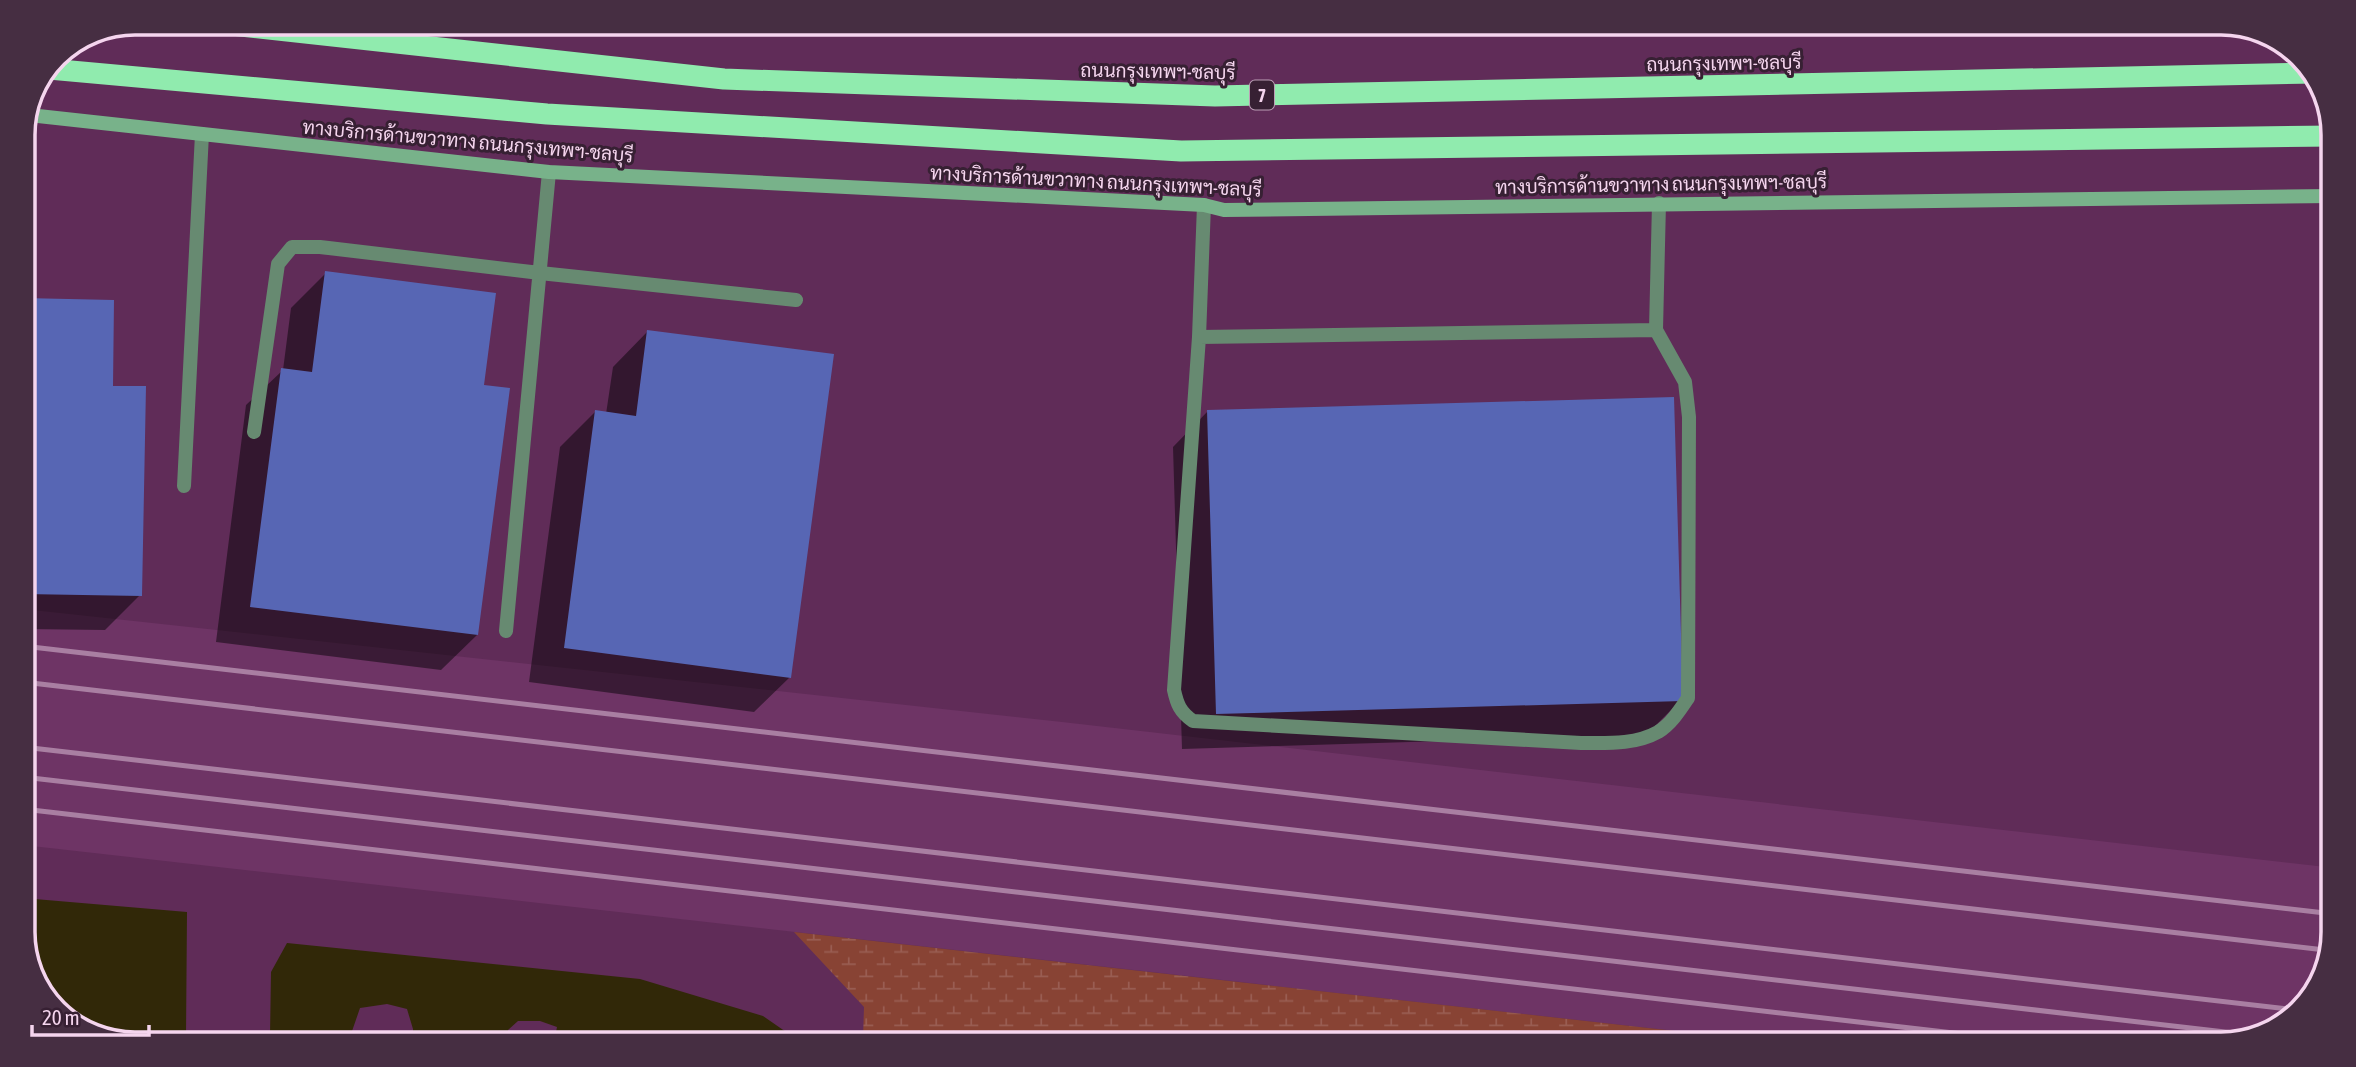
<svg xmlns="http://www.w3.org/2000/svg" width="2356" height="1067" font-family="'Asap Condensed',Sarabun,sans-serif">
<defs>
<pattern id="wetland-marsh" width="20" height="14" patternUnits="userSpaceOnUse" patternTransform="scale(1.75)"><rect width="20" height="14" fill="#884334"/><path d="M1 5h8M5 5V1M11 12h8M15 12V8" fill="none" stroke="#995d52"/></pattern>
</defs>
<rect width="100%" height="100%" fill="#602c58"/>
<path fill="#6e3465" d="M23,609L1062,722L2326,867L2325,976L2284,1025L2222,1044L1773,1042L23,845Z"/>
<path fill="url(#wetland-marsh)" d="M794,932L1773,1042L863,1039L864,1007Z"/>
<path fill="#312808" d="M23,898L187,912L186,1036H91L42,995L23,940Z
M287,943L640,979L763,1016L789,1034V1038L555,1037L557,1027L540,1021H518L508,1030V1037H413V1029L407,1009L387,1004L360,1008L350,1037L270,1036L271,972Z"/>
<path fill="#0007" d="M326,273L482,386L477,635L441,670L216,642L246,405L283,370L291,308Z
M23,300L112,302L111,388L140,595L105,630L23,629Z
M648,331L790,677L754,712L529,682L560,447L595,412L606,414L613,367Z
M1208,411L1681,700L1646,735L1182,749L1173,447Z"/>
<path fill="#5766b4" d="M325,271L496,293L484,385L510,388L478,635L250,607L281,368L312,372Z
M23,298L114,300L113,386H146L142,596L23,594Z
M647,330L834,354L791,678L564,648L595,410L636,416Z
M1674,397L1683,701L1216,714L1207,410Z"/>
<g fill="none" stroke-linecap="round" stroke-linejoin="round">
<path stroke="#678a71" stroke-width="14" d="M1656,330L1659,203
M1199,337L1656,330L1685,382L1689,417L1688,698C1680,710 1671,724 1658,732C1635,745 1606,743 1581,743L1193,721C1180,712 1177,704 1174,690L1199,337L1204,205
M254,432L278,264L292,247H320L540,273L796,300
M184,486L202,134
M506,631L549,172"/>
<path stroke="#78b28a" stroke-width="14" d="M29,115L549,172L1204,205L1224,210L2332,196"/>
<path stroke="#90ebae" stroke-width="21" d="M213,23L724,79L1215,96L2315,73
M49,69L547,114L1181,151L2333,136"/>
<path stroke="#a97fa2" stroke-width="5" d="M23,646L2325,913
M23,682L2325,950
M23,747L2296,1010
M23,777L2251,1035
M23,809L2048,1044"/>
</g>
<g text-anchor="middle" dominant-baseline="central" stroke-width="6" stroke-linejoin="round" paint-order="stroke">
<rect fill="#372033" stroke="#bc9fb6" stroke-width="2" x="1250" y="80.5" width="24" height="29" rx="5"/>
<g font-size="18" font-weight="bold" fill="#f5d5ee">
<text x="1262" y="95">7</text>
</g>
<g font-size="19" fill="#f5d5ee" stroke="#372033">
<text transform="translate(1724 63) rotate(-1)">ถนนกรุงเทพฯ-ชลบุรี</text>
<text transform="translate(1158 71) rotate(1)">ถนนกรุงเทพฯ-ชลบุรี</text>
<text transform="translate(468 141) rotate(5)">ทางบริการด้านขวาทาง ถนนกรุงเทพฯ-ชลบุรี</text>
<text transform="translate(1096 181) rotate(3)">ทางบริการด้านขวาทาง ถนนกรุงเทพฯ-ชลบุรี</text>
<text transform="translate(1661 184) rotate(-1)">ทางบริการด้านขวาทาง ถนนกรุงเทพฯ-ชลบุรี</text>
</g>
</g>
<path d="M0 0H2356V1067H0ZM135 35H2221A100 100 0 0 1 2321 135V932A100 100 0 0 1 2221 1032H135A100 100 0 0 1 35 932V135A100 100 0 0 1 135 35Z" fill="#462e42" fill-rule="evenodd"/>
<path fill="none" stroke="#f5d5ee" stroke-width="3.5" d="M135 35H2221A100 100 0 0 1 2321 135V932A100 100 0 0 1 2221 1032H135A100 100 0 0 1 35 932V135A100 100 0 0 1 135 35Z"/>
<path d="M32 1025v10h117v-10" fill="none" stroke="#f5d5ee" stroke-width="3.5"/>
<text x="42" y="1025" font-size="21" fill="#f5d5ee" stroke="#372033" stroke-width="5" paint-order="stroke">20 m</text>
</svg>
